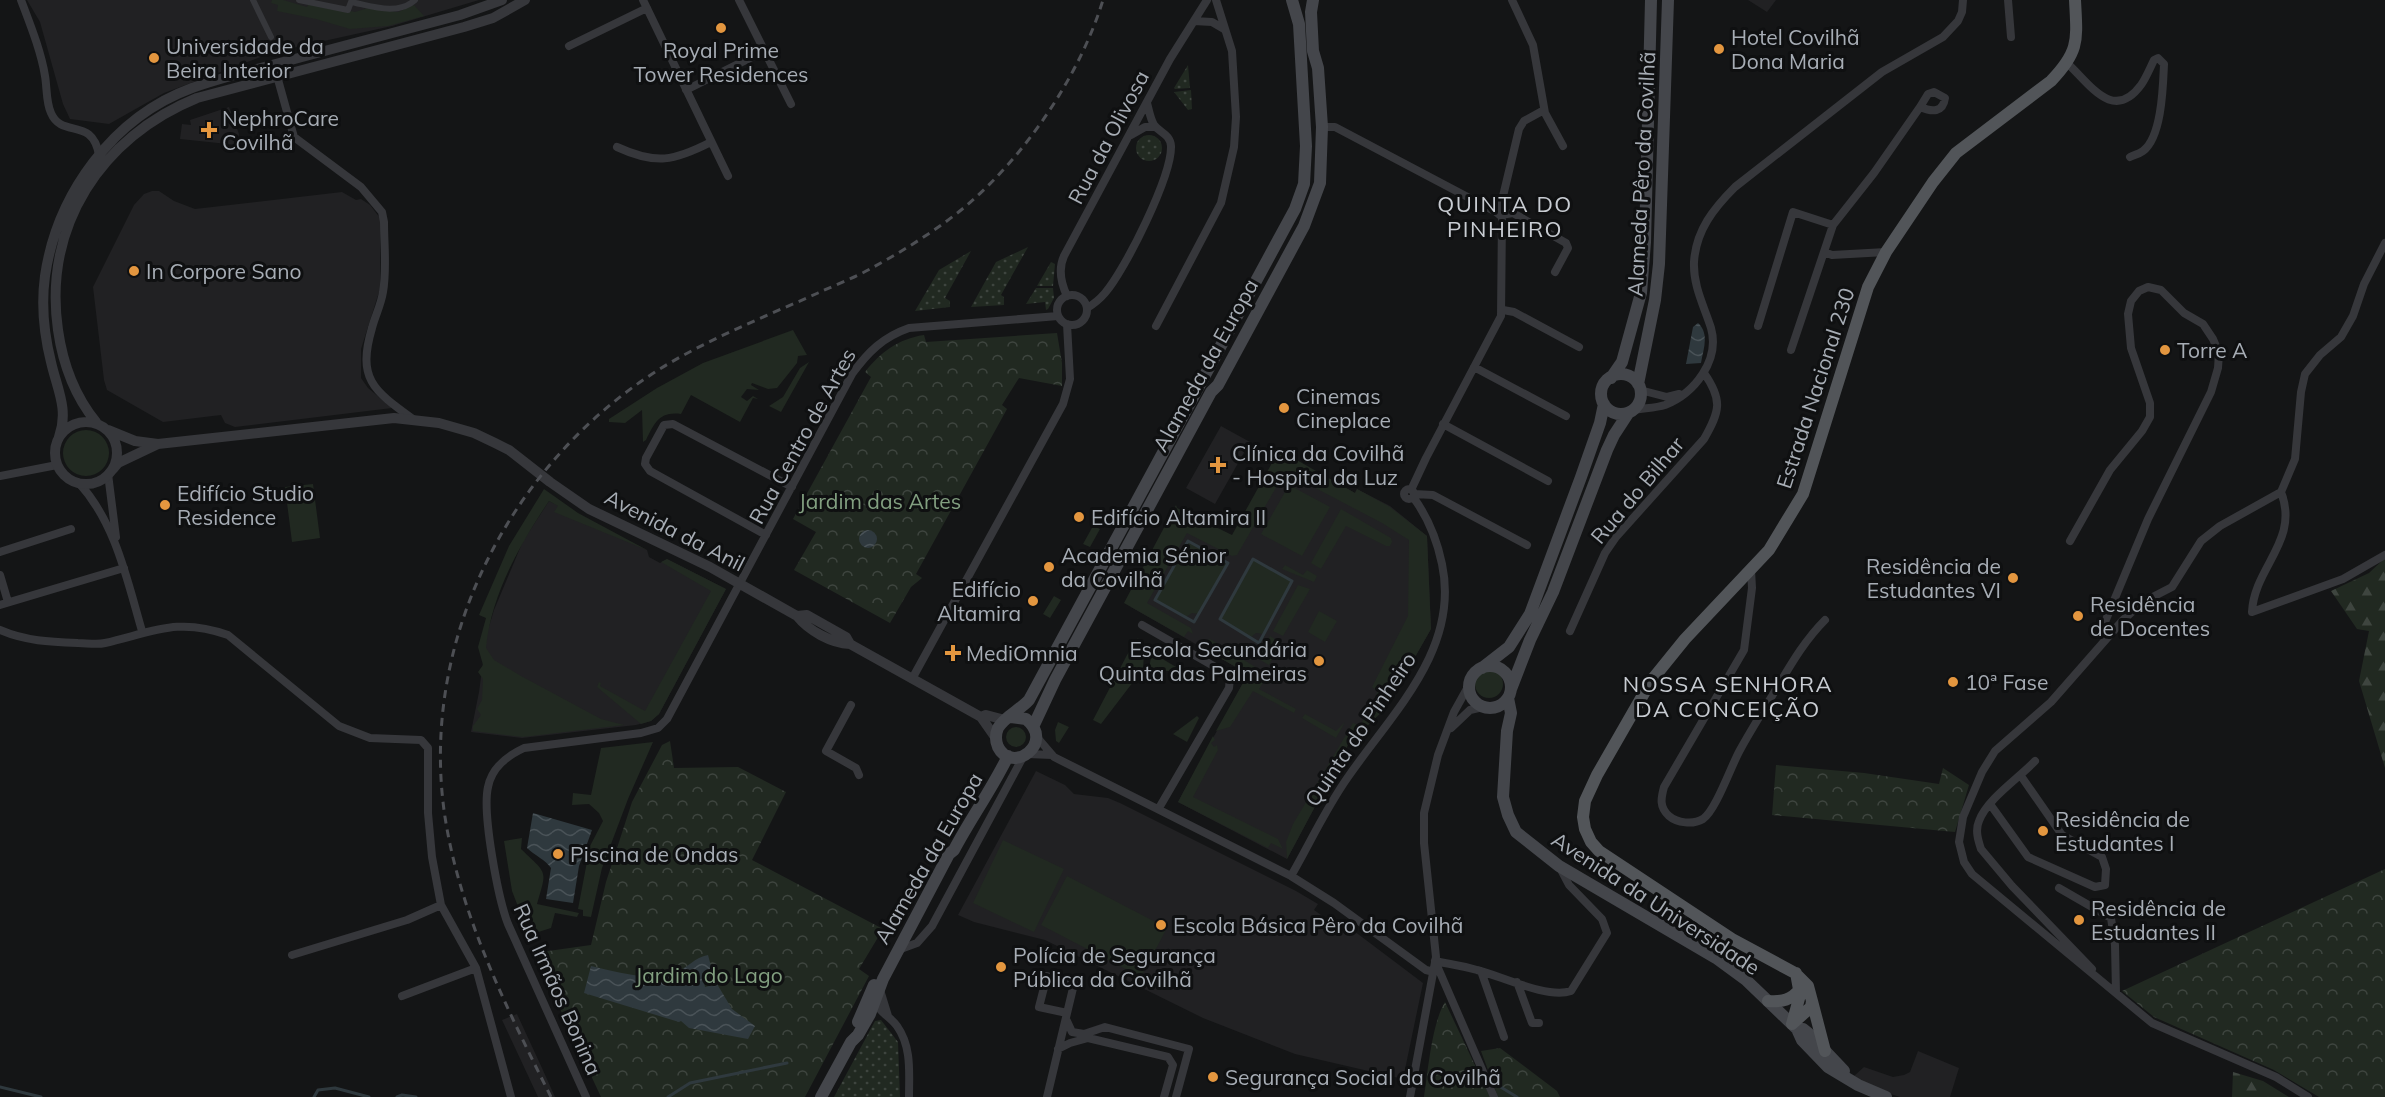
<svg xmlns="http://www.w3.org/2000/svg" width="2385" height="1097" font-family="Mulish,sans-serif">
<defs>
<pattern id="forest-firs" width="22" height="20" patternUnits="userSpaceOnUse" patternTransform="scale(1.5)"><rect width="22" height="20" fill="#212921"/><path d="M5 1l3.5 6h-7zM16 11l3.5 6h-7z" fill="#3e453f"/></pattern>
<pattern id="park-crowns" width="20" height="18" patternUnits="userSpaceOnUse" patternTransform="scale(1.5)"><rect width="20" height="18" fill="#212921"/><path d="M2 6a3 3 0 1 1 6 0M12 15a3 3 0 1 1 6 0" fill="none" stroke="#3e453f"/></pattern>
<pattern id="garden-dots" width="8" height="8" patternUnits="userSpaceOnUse" patternTransform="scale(1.5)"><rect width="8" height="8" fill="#212921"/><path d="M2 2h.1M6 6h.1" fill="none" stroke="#3e453f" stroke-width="1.8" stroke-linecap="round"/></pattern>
<pattern id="water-waves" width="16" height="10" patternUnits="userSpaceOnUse" patternTransform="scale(1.5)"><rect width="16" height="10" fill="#2f393e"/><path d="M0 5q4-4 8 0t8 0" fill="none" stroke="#4a5358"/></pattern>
</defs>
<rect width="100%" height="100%" fill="#141516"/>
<path fill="#212123" d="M27,0H479L392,26L274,52L164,93L109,124L70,119L63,104L40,22Z
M1748,0H1776L1767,12Z
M229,107L239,134L237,145L180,139L182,124L191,125L190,120Z
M152,191H159L174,201L195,209L342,192L356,200L361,199L370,205L380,218V289L361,349V378L368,388L392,408L235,427L225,423L221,415L163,422L107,390L104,380L93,287L134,205L144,194Z
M1221,426L1250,442L1215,504L1186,488Z
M1287,456L1355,493L1357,489L1390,506L1427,536L1431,629L1386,708L1349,743L1287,859L1178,802L1248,674L1131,607L1180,522L1234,552Z
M549,501L647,550L649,557L660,563L667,559L726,589L659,714L651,721L636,725L522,738L471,732L479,692L487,633L494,610L523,541Z
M1036,771L1065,785L1074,794L1108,798L1120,803L1296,891L1318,904L1314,910L1345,932L1350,928L1423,983L1403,1079L1295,1054L1203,1018L1045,940L974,922L958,915Z
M517,1014L542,1068L555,1097H538L502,1020Z
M1918,1051L1959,1068L1950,1097H1900L1875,1089L1854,1076L1864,1067L1893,1077L1904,1075L1910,1072Z"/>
<path fill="#212921" d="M272,0H283L307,7L309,3L355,12L368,8L398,12L414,5L424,16L388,26L350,29L316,19L277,11L278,5L271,3Z
M793,330L807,355L798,356L797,363L777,388L768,389L752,383L751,385L759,390L747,389L741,397L747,401L753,396L758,399L753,398L740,422L691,395L681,414C659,411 654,424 646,440L643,442L642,410L625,423L609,422V419L657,388L703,363Z
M809,362L781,412L769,406L783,397L800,368Z
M63 453a23 23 0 1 1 46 0a23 23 0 1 1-46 0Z
M1272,446L1355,493L1357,489L1390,507L1427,536L1431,629L1386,708L1349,743L1287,859L1286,842L1293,824L1353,723L1360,726L1378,691L1372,687L1408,616L1409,540L1382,523L1285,472L1237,555L1232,556L1187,533L1147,603L1191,628L1193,634L1188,631L1184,637L1124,603L1176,505L1177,508L1232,535L1272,463L1264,458Z
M313,484L320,538L292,542L285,487Z
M1289,485L1330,507L1302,556L1261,534Z
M544,489L578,513L647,550L554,512L558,506L549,501C520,544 491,595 486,648L494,660L521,676L601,719L624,725L523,737L473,731V726L481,715L477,709L482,700L483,679L478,672L483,665L478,647L486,618L479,615L509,546Z
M1341,509L1391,538L1392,542L1390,546H1386L1346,526L1321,569L1311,563Z
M1093,526L1100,529L1090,547L1083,544Z
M1188,541L1228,563L1199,614L1192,613L1186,617L1155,600Z
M667,559L726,589L659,714L651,721L641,724L597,687L599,682L601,683L600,686L645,711L711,591L661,562Z
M1253,559L1292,581L1264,634L1256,633L1250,638L1220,619Z
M1285,565L1303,575L1307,570L1317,576L1314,582L1282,569Z
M1298,585L1310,589L1283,636L1273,631Z
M1054,596L1061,600L1050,618L1043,614Z
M1319,611L1337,621L1325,642L1308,632Z
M1270,636L1280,642L1269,665L1236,646L1243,643L1262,652Z
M1138,638L1144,655L1143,669L1101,724L1093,720L1127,655Z
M1210,639L1265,673L1266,678L1259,689L1296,709L1294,713L1253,691L1230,727L1216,731L1248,674L1201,647L1205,641Z
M1156,655L1186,673L1149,669L1151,657Z
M1475 684a14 14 0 1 1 28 0a14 14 0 1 1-28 0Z
M1305,714L1336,731L1345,722L1336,738L1302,718Z
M1197,716L1199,718L1187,742L1173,734Z
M1058,722L1069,727L1059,743L1056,741L1055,730Z
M1006 737a10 10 0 1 1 20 0a10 10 0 1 1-20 0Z
M1213,736L1215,740L1211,743L1214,747L1217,745L1218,750L1193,797L1278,839L1283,849L1271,843L1268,848L1178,802Z
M653,742L628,799L602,868L591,917L583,916V910L578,909L590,846L603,821L599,813L589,804L572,805L573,793L591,795L601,748Z
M522,838L521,849C548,875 547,869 537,904L579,913L577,917L555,913L551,928L529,935L512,891L504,841Z
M1003,840L1064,869L1034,932L973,903Z
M1067,876L1167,928L1141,977L1041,925Z"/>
<path fill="url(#forest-firs)" d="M2385,558V768L2359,681L2369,631L2357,629L2331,591L2369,573Z
M2233,1072L2263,1081L2289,1097H2232Z"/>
<path fill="url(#park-crowns)" d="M1057,333L1062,363V386L1019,378L1002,405L1007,409L916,574L922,578L911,587L890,623L794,570L816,532L793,519L871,377L865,372C881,352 898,339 924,335L926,342Z
M670,741L674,768L738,767L786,792L752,860L883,929L859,969L869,976L805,1097H601L534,953L591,945L606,882L632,802L662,745Z
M1776,765L1864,773L1939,784L1943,768L1969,785L1955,832L1772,815Z
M2385,869V1097H2319L2274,1070L2154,1017L2122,991Z
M1445,1002L1490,1097H1424C1428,1071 1432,1023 1445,1002Z
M1500,1048L1557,1091L1560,1097H1498L1481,1051Z"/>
<path fill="url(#garden-dots)" d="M1188,65L1190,88L1175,89L1174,88Z
M1191,90L1192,109L1188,110L1174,92Z
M1136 148a13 13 0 1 1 26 0a13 13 0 1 1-26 0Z
M1028,247L1001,295L1004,297V305L971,307L996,262Z
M971,251L945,298L950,301V307L915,311L939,270Z
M1051,262L1055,264L1053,286H1037Z
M1036,288H1053L1054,298L1048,309L1046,310L1045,302L1026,304Z
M881,1020L898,1042L900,1097H834L875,1021Z"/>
<path fill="url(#water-waves)" d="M1698,323C1710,334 1703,350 1701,363L1686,364L1693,327Z
M859 539a9 9 0 1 1 18 0a9 9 0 1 1-18 0Z
M533,813L592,830L579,866L573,903L546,899L551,868C546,860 534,855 527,848Z
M708,955L712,970L702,973L705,987L717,984L732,1009L755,1026L748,1039L689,1028L681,1021L679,1022L584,993L591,966C613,971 654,983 676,973C687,968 695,957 708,955Z"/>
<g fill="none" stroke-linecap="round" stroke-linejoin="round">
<path stroke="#2f393e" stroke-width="3" d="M1188,541L1228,563L1194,622L1155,600Z
M1253,559L1292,581L1259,643L1220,619Z
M1494,1083L1517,1097
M0,1087L41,1097
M314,1097L318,1090L335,1088L369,1097
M397,1097L402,1095L416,1097
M668,1097L690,1083L787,1063"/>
<path stroke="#36373b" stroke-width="6" d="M253,0L271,37
M299,0L348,10L351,2C371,6 398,16 415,0"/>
<path stroke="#36373b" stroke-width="8" d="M21,0C30,24 41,51 45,76C47,87 46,103 51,113C62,139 92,116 99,155
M643,0L728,176
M739,0L791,104
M1512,0L1533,45L1545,113L1563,146
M2008,0L2011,37
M1194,21L1212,22L1224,29
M569,46L647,8
M2067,63C2090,84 2113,123 2141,85C2146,78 2150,68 2154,60L2158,58L2164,64C2163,86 2162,137 2143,151C2139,154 2134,155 2130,157
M277,76L294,137L361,187L382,212L384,222C384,245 387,270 383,292C381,305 375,316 372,328C357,379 373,390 413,419
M686,90L764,51
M1322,127H1335L1496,212L1502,217L1501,316L1426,458L1411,490
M1131,135L1145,127H1155
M617,147C656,165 674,161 711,142
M1499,213L1519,129L1524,121L1544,110
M1501,215L1513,213L1566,243L1568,248L1555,272
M1824,252L1832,255L1886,252
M1057 310a15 15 0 1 1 30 0a15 15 0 1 1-30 0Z
M1067,296C1061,283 1058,269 1064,256L1170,59L1207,0
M1087,308C1094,304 1099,300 1105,293C1125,270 1172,176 1171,146C1170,134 1160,133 1154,125C1150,118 1149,110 1147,103
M1503,310L1514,312L1579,347
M1156,326L1221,203L1234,147L1236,117L1232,51L1216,0
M1758,326L1793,212L1833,225
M1791,350L1833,225L1874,173L1920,107C1932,112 1943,113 1945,98L1934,92L1928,94L1920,107
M1474,367L1566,416
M1640,390L1667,397L1679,394
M1633,410C1644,408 1656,408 1665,405C1695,393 1720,360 1711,328C1704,306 1693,286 1694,262C1696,230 1714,208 1735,187L1882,72L1943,37L1958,21L1962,12L1963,0
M1443,424L1548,481
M108,474L116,537
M0,476L57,465
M79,483C116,524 127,580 142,631
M1404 494a5 5 0 1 1 10 0a5 5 0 1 1-10 0Z
M2281,492C2300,541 2254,567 2252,612L2343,579L2385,555
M1414,494L1433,495L1527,545
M766,535L650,471L645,464L646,458L664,425L673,424L792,487
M2070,541L2110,470L2142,431L2150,417V403L2131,348L2128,314L2131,301L2139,291L2148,287L2161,290L2184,313L2203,324L2213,339L2219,353L2218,368L2211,392L2148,519L2105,622V638
M0,552L71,529
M1751,570L1752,588L1744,650L1664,787C1661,798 1659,807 1669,816C1677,823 1693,825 1703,819C1716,810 1731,766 1740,750C1751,730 1763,711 1775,691C1790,666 1804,641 1825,620
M0,575L8,602
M0,605L124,568
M1142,625L1224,672L1230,678L1229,688L1159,808
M0,630C25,641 50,642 78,643C86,643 97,645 105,643C153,632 178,617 228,635L339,726L370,738L421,740L428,748V813L432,857L441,905L476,968L511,1097
M1570,631L1605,553L1616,537L1704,439C1720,411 1723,400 1704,373
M912,679L1063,404L1070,379L1067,324
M851,705L826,751L856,768L859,775
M1451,728L1470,710L1483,707
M1036,736L1054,757L1291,876L1334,903L1426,970L1434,972
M1028,754L1052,755
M2035,761C2019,778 1987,799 1979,821C1975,830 1978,840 1981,849L2012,886L2092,969
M1990,804L2028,857L2095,887L2105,885L2106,869L2102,857L2062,835L2021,776
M1291,876C1310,843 1326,808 1348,777C1393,712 1460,649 1442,564C1437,540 1428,517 1413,497
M2059,888L2111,918L2115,945L2116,993
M898,950L917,943L932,926L1023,757
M292,955L407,920L441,905
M1435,961C1449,964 1463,966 1477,970C1501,976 1547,999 1571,991L1607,933L1602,919L1569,885L1559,866
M1435,961L1494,1097
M1481,971L1504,1037
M1517,982L1532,1023H1539
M880,990L888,1016
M402,996L476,968
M876,1001C879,1013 890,1016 897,1026C912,1047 909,1073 909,1097
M1066,1019L1072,1032L1084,1034L1105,1027L1189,1049L1176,1097
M1058,1049L1070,1043L1088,1038L1168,1057L1173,1065L1164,1097
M586,1097L508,924C498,898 482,813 488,787C492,767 507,756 524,748L641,733L658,728L667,719L852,374C868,352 883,337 909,328L1058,316
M1047,1097L1074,984L1047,976L1039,1007L1067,1013
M1410,1097L1436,957L1424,843V813L1438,755L1454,712L1469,685
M2308,1097L2276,1077L2152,1023L1972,874L1964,862L1959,842L1963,817L1982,772L1995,751L2051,702L2123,620L2143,602L2172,587L2201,541L2220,526L2281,492L2295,459L2301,392L2305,374L2320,355L2341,337L2353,316L2364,284L2385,243"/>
<path stroke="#36373b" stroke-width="10" d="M55 453a31 31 0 1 1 62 0a31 31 0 1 1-62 0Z
M96,422C74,395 63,365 58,330C43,226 101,137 197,98L464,27L493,18L525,0
M108,430L135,441L158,444L394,418L439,423L474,433L495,443L509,450L550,482L589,509L710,567L797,616C809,631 831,643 850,644L981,717L995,737
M59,437C69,409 57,389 51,362C44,334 41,305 45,276C57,194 113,117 192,88C228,75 266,67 302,57C355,43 408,29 460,15L502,0
M113,469L118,463L158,444
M797,616L807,615L846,637L850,644
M981,717L986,715L1005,720"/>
<path stroke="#44464b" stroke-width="12" d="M1601 394a20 20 0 1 1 40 0a20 20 0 1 1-40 0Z
M1611,378L1622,362L1641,293L1645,242L1651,0
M1638,384L1655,300L1659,264L1668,0
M1469 687a21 21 0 1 1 42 0a21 21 0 1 1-42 0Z
M1482,668L1509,647L1530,614L1581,477L1600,423L1604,404
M1511,689L1530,640L1553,592L1607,450L1614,435L1629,412
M1508,698L1511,713L1507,731L1503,797L1508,815L1516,832L1559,866L1716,958L1746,980L1797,1029L1802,1040L1828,1067L1858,1085L1886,1097
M1011,717L1026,719C1056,743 1012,775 998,747C995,740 995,735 998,728C1004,717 1020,710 1029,700L1295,209L1304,184L1306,146L1299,24L1292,0
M1033,727L1055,680L1211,392L1218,385L1304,226L1320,183L1322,127L1318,68L1313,51L1311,12L1313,0
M858,1022L874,985
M1797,1029H1803L1808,1033L1844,1071
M821,1097L851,1042L858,1035L870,1014L883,979L949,854L954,850C971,818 992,789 1008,756"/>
<path stroke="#525559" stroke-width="12" d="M1768,1001C1783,1002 1791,1000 1800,989
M1812,1001L1825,1051
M1792,1024L1811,1007L1812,1001L1808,986L1795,973L1732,939L1599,851L1591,842L1585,829L1583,817L1585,801L1597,775L1651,681L1685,639L1769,550L1803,494L1868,287L1886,252L1933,182L1956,153L2051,81C2080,51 2077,40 2075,0
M1792,1024L1800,995L1796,973"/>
<path stroke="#4d4f54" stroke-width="3" stroke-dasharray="8 6" stroke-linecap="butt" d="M551,1097C507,1009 460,915 445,817C417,632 520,445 682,356C726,332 773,313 818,293C835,285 854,278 870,269C903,251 937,230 966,206C1026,155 1080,75 1103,0"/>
</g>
<g fill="#e3963f" stroke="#0f1011" stroke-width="2">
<circle cx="721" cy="28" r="6"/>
<circle cx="1719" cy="49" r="6"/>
<circle cx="154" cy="58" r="6"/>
<path d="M206 121h6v6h6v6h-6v6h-6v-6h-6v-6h6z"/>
<circle cx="134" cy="271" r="6"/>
<circle cx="2165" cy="350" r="6"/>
<circle cx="1284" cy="408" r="6"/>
<path d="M1215 456h6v6h6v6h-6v6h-6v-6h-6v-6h6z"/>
<circle cx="165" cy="505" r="6"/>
<circle cx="1079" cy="517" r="6"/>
<circle cx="1049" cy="567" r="6"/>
<circle cx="2013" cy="578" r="6"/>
<circle cx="1033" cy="601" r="6"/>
<circle cx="2078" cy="616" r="6"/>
<path d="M950 644h6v6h6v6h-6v6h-6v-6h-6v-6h6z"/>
<circle cx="1319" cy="661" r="6"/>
<circle cx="1953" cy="682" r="6"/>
<circle cx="2043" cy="831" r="6"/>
<circle cx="558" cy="854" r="6"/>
<circle cx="2079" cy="920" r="6"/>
<circle cx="1161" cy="925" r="6"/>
<circle cx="1001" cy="967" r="6"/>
<circle cx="1213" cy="1077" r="6"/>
</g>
<g text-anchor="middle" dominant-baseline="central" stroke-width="6" stroke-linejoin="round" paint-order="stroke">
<g font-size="21" fill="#a7adb5" stroke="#0f1011" text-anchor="start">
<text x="1731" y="37">Hotel Covilhã<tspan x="1731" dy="24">Dona Maria</tspan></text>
<text x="166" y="46">Universidade da<tspan x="166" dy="24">Beira Interior</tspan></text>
<text x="721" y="50" text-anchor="middle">Royal Prime<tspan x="721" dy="24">Tower Residences</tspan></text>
<text x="222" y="118">NephroCare<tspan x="222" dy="24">Covilhã</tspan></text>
<text x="146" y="271">In Corpore Sano</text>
<text x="2177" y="350">Torre A</text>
<text x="1296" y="396">Cinemas<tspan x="1296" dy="24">Cineplace</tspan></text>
<text x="1232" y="453">Clínica da Covilhã<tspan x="1232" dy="24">- Hospital da Luz</tspan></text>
<text x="177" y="493">Edifício Studio<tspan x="177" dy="24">Residence</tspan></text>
<text x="1091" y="517">Edifício Altamira II</text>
<text x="1061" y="555">Academia Sénior<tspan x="1061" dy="24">da Covilhã</tspan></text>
<text x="2001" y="566" text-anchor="end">Residência de<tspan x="2001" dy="24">Estudantes VI</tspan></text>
<text x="1021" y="589" text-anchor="end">Edifício<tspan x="1021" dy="24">Altamira</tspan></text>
<text x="2090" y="604">Residência<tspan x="2090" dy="24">de Docentes</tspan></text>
<text x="1307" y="649" text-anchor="end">Escola Secundária<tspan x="1307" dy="24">Quinta das Palmeiras</tspan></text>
<text x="966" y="653">MediOmnia</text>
<text x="1965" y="682">10ª Fase</text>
<text x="2055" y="819">Residência de<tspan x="2055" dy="24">Estudantes I</tspan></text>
<text x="570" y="854">Piscina de Ondas</text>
<text x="2091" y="908">Residência de<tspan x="2091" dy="24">Estudantes II</tspan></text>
<text x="1173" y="925">Escola Básica Pêro da Covilhã</text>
<text x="1013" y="955">Polícia de Segurança<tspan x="1013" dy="24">Pública da Covilhã</tspan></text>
<text x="1225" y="1077">Segurança Social da Covilhã</text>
</g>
<g font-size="21" fill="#a7adb5" stroke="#0f1011">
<text transform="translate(1108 137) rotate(-62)">Rua da Olivosa</text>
<text transform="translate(1641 174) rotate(-87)">Alameda Pêro da Covilhã</text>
<text transform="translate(1205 365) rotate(-61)">Alameda da Europa</text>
<text transform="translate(1815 388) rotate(-72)">Estrada Nacional 230</text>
<text transform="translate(802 436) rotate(-61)">Rua Centro de Artes</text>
<text transform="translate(1637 490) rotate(-50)">Rua do Bilhar</text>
<text transform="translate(675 530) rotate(27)">Avenida da Anil</text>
<text transform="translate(1360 729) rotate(-56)">Quinta do Pinheiro</text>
<text transform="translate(928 858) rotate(-60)">Alameda da Europa</text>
<text transform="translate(1656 903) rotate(33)">Avenida da Universidade</text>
<text transform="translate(558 989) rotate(66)">Rua Irmãos Bonina</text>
</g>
<g font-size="21" fill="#829f80" stroke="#0f1011">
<text x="880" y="501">Jardim das Artes</text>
<text x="709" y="975">Jardim do Lago</text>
</g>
<g font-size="22" letter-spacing="1.5" fill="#c8ccd2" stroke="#0f1011">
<text x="1505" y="204">QUINTA DO<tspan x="1505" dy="25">PINHEIRO</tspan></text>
<text x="1728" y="684">NOSSA SENHORA<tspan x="1728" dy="25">DA CONCEIÇÃO</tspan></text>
</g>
</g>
</svg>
